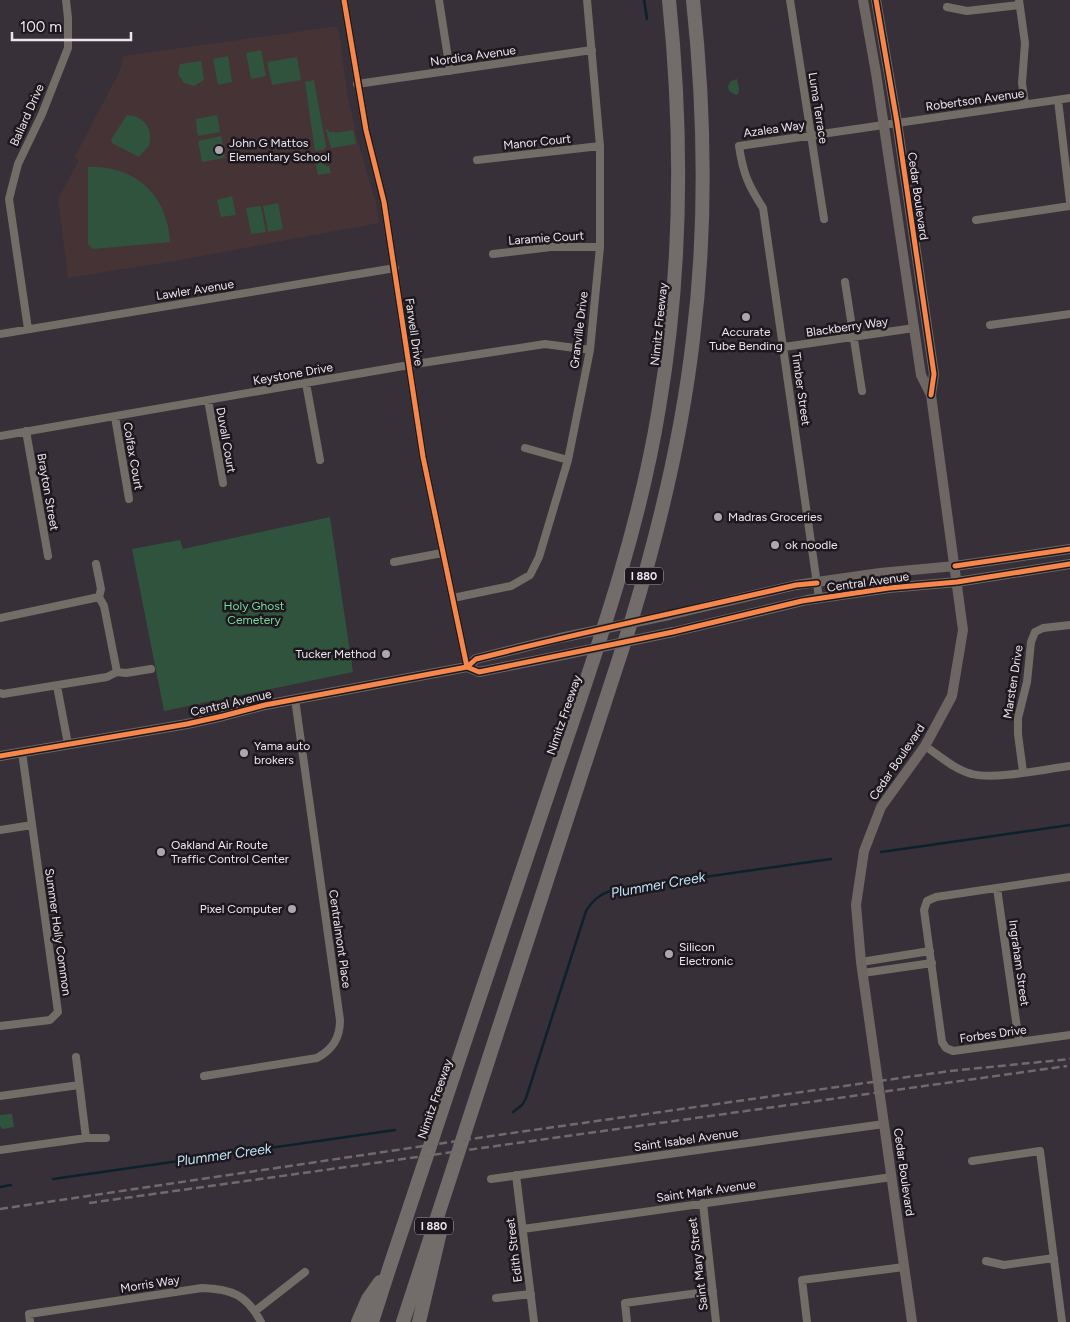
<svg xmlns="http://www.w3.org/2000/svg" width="1070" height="1322" font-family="Figtree,sans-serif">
<rect width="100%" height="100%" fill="#373038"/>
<path fill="#463335" d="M338,26L348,98L358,142L376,203L379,223L175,261L68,278L58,199L79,160L74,158L120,71L123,56Z"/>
<path fill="#30533e" d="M261,50L266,76L251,79L246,53Z
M228,56L232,82L218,85L213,59Z
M297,57L301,80L272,85L267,62Z
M201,61L204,80L194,86L184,83L178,74L180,64Z
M737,79L739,90L738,94L736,95L729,91L728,86L731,81Z
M314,80L326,147L323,150L315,151L305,82Z
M127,115C144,116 154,129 149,146L139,157L112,143L111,140Z
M217,115L220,132L199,136L197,133L196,119Z
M328,129L329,132H335V133L353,130L356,144L331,148L326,130Z
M221,136L225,158L202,162L198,141Z
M316,154L319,158C323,158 327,156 328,161L324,164L326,166H329L331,173L318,175L314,155Z
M88,167C135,165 168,195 170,242L93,249L88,244Z
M232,196L236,215L221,217L217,200Z
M278,203L283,229L268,232L263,206Z
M261,206L266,232L251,234L246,208Z
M330,517L353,672L164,711L132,549L180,540L183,549Z
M12,1114L14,1127L2,1129L0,1126V1115Z"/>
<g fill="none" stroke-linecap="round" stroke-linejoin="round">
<path stroke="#0c212c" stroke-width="2.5" d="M644,0L647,19
M881,852L1070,825
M513,1112L522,1105L526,1098L586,911C593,900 600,894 613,890L831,859
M53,1179L395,1130
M0,1187L11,1185"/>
<path stroke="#736d67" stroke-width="8" d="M344,0L366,130L384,202L423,457L467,667
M439,0L450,71
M790,0L824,219
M1019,0L1025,43L1022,83L1025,104
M947,7L967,11L1019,5
M357,84L592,50
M1058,100L1070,202
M477,160L600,146
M976,220L1070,206
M493,254L551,247H600
M845,282L862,391
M990,325L1070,314
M28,329L9,199L18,164L42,114L68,48V18L66,0
M0,334L395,268
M784,347L914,328
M306,383L320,460
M208,400L223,483
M115,417L129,499
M26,431L48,556
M0,436L409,365L545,344L590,350
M525,448L568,460
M394,562L442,553
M96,564L101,589L99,597L104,606L117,672
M453,598L511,586L530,575L539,557L568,460L590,350L600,247V146L587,0
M819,598L763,208C748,185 743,173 739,146L1070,98
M0,618L99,597
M57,686L68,744
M0,693L3,694L107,677L117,672L126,673L151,669
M925,746C940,756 955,770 972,774C995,780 1045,769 1070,766
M1023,772L1018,734V718L1027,682L1031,642L1035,632L1043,628L1070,625
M0,830L32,825
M1070,877L936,897L927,901L924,910L942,1042L946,1048L953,1051L1070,1035
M997,888L1019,1042
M861,962L930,951
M863,973L932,963
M0,1026L50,1020L58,1012L22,752
M76,1057L86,1138
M204,1076L317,1058C333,1049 340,1038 340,1020L295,699
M0,1096L79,1085
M0,1150L86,1138H106
M972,1161L1040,1151L1062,1322
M516,1175L534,1322
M491,1179L884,1124
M703,1203L716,1322
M523,1229L892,1177
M986,1261L1004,1265L1054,1258
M496,1298L531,1294
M255,1311L305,1272
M30,1322L29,1314L202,1288C232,1289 247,1295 261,1322
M627,1322L625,1303L713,1291
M807,1322L802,1280L904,1267"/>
<path stroke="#6d6662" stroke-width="10" d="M863,0L876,73L921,375L931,395
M876,0L897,122L934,374L931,395L963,630L952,696L925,746L881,807L864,851L856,905L861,962L912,1322
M669,615L796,585L880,573L955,566L1070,549
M673,632L807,600L889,588L957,582L1070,564
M467,667L479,672L563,655
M0,756L187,724L223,716L265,705L467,667L476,659L560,638"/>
<path stroke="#726c6a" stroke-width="14" d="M358,1322L368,1299L380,1282
M372,1322L389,1269C442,1109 496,948 550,788C592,663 638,538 659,408C682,273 683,136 669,0
M403,1322L631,622C659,530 682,435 693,339C707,226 705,113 693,0
M419,1322L441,1228"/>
<path stroke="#6f6b6a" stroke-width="2.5" stroke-dasharray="8 4" stroke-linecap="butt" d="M89,1203L1067,1066
M0,1209L498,1135L950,1071L1070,1059"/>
<path stroke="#6d6662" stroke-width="10" d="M560,638L669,615
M563,655L673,632"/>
<defs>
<path id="cycleway" d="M344,0L366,130L384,202L423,457L467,667
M876,0L897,122L934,374L931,395
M955,566L1070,549
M467,667L479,672L673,632L802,601L889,588L957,582L1070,564
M0,756L187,724L223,716L265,705L467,667L476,659C582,632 690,610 796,585L817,583"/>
</defs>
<use href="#cycleway" stroke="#1d181e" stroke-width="8"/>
<use href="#cycleway" stroke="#f5874c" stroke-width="5"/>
</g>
<g fill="#ada6ae" stroke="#1d181e" stroke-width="2">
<circle cx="219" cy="150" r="5"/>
<circle cx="746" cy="317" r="5"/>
<circle cx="718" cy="517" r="5"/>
<circle cx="775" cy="545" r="5"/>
<circle cx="386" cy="654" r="5"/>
<circle cx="244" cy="753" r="5"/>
<circle cx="161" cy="852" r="5"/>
<circle cx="292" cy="909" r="5"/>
<circle cx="669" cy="954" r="5"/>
</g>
<g text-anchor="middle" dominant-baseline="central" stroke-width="5" stroke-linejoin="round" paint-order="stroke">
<g fill="#1d181e" stroke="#afa8b0" stroke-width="1">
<rect x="625" y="567.5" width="38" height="17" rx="4"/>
<rect x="415" y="1217.5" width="38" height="17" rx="4"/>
</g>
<g font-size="11" font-weight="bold" fill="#ede5ee">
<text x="644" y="576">I 880</text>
<text x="434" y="1226">I 880</text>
</g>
<g font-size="12" fill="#ede5ee" stroke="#1d181e">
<text transform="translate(473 56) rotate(-8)">Nordica Avenue</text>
<text transform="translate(975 100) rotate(-8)">Robertson Avenue</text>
<text transform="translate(818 108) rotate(81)">Luma Terrace</text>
<text transform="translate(27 115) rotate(-66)">Ballard Drive</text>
<text transform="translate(774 129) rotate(-8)">Azalea Way</text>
<text transform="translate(537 142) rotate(-6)">Manor Court</text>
<text transform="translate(918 196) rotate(82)">Cedar Boulevard</text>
<text transform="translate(546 238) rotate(-4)">Laramie Court</text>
<text transform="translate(195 290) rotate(-9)">Lawler Avenue</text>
<text transform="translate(659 324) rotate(-84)">Nimitz Freeway</text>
<text transform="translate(847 327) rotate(-8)">Blackberry Way</text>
<text transform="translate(579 330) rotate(-83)">Granville Drive</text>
<text transform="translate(414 332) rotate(82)">Farwell Drive</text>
<text transform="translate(293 374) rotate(-10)">Keystone Drive</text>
<text transform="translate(801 389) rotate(82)">Timber Street</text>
<text transform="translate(226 440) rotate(80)">Duvall Court</text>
<text transform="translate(133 456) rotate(80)">Colfax Court</text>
<text transform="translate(48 492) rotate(80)">Brayton Street</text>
<text transform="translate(868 582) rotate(-8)">Central Avenue</text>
<text transform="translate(1013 682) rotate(-81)">Marsten Drive</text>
<text transform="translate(231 703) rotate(-13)">Central Avenue</text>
<text transform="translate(564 715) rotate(-71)">Nimitz Freeway</text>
<text transform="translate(897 762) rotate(-56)">Cedar Boulevard</text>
<text transform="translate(58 932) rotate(82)">Summer Holly Common</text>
<text transform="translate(340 939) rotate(82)">Centralmont Place</text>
<text transform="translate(1019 963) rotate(82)">Ingraham Street</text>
<text transform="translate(993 1034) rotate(-8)">Forbes Drive</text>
<text transform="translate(435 1099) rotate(-71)">Nimitz Freeway</text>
<text transform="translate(686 1140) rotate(-8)">Saint Isabel Avenue</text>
<text transform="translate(904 1172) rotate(82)">Cedar Boulevard</text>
<text transform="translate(706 1191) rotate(-8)">Saint Mark Avenue</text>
<text transform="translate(514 1250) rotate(-97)">Edith Street</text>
<text transform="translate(698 1264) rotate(-97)">Saint Mary Street</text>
<text transform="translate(150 1284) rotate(-9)">Morris Way</text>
</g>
<g font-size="12" fill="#ede5ee" stroke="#1d181e" text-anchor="start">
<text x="229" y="143">John G Mattos<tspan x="229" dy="14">Elementary School</tspan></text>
<text x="746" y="332" text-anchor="middle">Accurate<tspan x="746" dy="14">Tube Bending</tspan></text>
<text x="728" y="517">Madras Groceries</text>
<text x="785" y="545">ok noodle</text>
<text x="376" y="654" text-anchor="end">Tucker Method</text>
<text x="254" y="746">Yama auto<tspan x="254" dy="14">brokers</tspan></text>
<text x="171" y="845">Oakland Air Route<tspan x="171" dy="14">Traffic Control Center</tspan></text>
<text x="282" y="909" text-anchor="end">Pixel Computer</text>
<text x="679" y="947">Silicon<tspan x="679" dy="14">Electronic</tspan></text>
</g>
<g font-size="12" fill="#79d89f" stroke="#1d181e">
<text x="254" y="606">Holy Ghost<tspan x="254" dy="14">Cemetery</tspan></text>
</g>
<g font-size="14" font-style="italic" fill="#bee3f9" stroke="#1d181e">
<text transform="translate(658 885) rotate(-10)">Plummer Creek</text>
<text transform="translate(224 1155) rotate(-8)">Plummer Creek</text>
</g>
</g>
<path d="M12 32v8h119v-8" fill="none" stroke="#ede5ee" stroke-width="2.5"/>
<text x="20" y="32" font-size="15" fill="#ede5ee" stroke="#1d181e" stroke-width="4" paint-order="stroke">100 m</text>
</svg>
